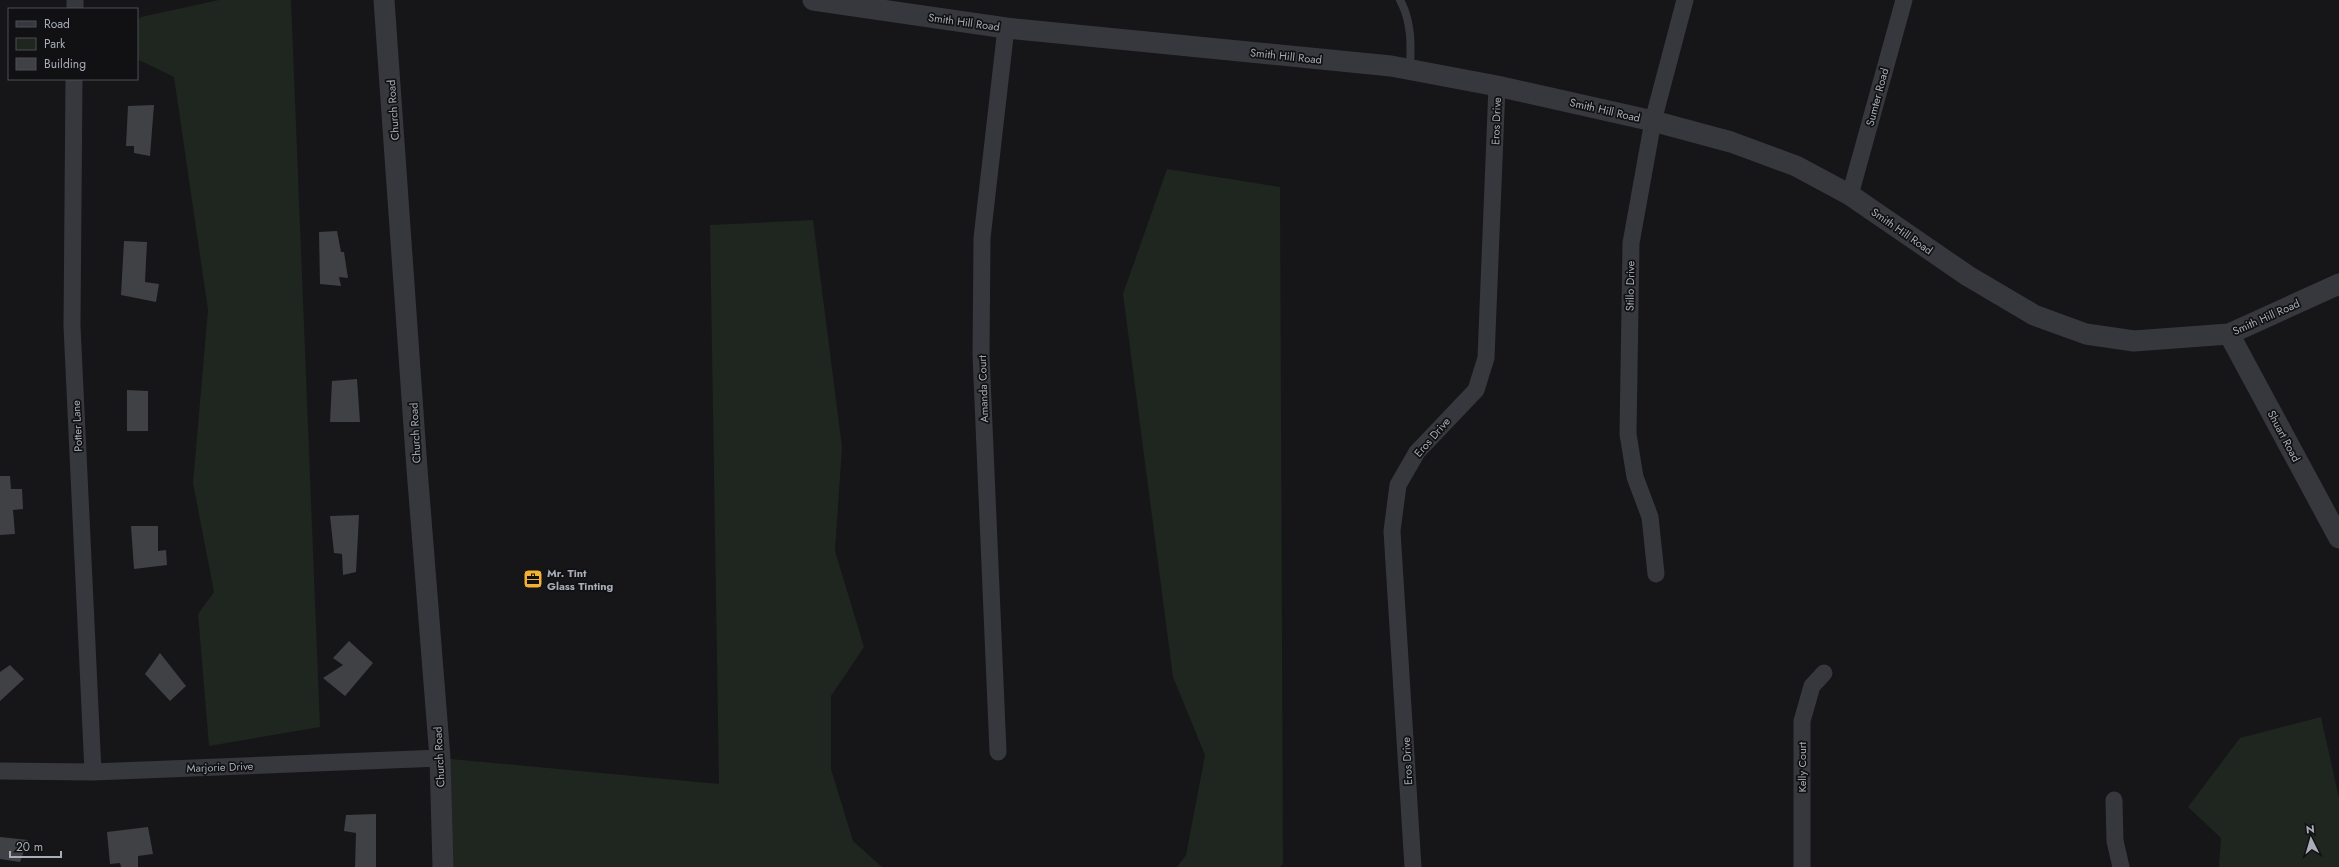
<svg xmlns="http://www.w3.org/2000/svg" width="2339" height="867" font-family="Jost,sans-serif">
<rect width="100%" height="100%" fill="#161618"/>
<path fill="#1e261f" d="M219,0H291L320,727L209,746L198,614L214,592L193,483L208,310L174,77L137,59V20L141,17Z
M1167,169L1280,187L1283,864L1280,867H1177L1186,855L1205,755L1173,677L1123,294Z
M813,220L842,447L835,551L864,647L831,696V769L853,841L882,867H445L440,758L719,784L710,225Z
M2321,717L2339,798V867H2219L2221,838L2188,807L2240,738Z"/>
<path fill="#404145" d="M154,105L150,156L134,153V146H126L128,106Z
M337,231L341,252H344L348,278L339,277L341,286L320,284L319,232Z
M124,241L147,242L145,282L159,284L156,302L121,295Z
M357,379L360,422H330L332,381Z
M127,390L148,391V431H127Z
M0,476H10L11,489H22L23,509L13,510L15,534L0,535Z
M359,515L356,572L343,575L342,554L334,553L330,516Z
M131,526H158V551L166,550L167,565L134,569Z
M349,641L373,663L345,696L323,678L343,665L333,658Z
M160,653L186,686L170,701L145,674Z
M10,665L24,679L0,701V672Z
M376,814V867H355L356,833L344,831L346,815Z
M148,827L153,854L138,856V867H121L120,863L110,864L107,832Z
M0,837L28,840L20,862L0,859Z"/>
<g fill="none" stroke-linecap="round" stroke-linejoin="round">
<path stroke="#37383d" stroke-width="8" d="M1400,0C1412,22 1411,45 1410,69"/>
<path stroke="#37383d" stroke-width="17" d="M75,9V0
M74,79L72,326L93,772
M1850,195L1904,0
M1656,574L1650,517L1635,477L1628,434L1631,243L1653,121L1685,0
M998,752L981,355L982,238L1006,28
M0,771L93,772L440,758
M2114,800L2115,841L2121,867
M1413,867L1392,531L1398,485L1417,452L1476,390L1486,358L1497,86
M1802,867V721L1812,686L1824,673"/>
<path stroke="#37383d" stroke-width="21" d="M384,0L417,469L440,758L443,867
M813,0L1006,28L1391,66L1497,86L1653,121L1731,142L1796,166L1850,195L1968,276L2034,315L2086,334L2134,341L2229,334L2339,284
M2229,334L2339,538"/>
</g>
<defs>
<symbol id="office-square" viewBox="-11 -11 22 22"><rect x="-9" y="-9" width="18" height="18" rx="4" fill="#f2b134" stroke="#111113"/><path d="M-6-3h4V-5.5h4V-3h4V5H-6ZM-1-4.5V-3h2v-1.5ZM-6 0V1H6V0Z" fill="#111"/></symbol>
</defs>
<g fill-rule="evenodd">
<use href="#office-square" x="522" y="568" width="22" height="22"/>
</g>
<g text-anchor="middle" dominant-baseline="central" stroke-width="3.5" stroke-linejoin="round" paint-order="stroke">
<g font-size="11" fill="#a8adb8" stroke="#111113">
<text transform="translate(964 22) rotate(8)">Smith Hill Road</text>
<text transform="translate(1286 56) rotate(6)">Smith Hill Road</text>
<text transform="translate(1877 97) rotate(-75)">Sumter Road</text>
<text transform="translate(393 110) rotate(-94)">Church Road</text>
<text transform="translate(1605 110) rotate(13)">Smith Hill Road</text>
<text transform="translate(1496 121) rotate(-88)">Eros Drive</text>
<text transform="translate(1902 231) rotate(35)">Smith Hill Road</text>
<text transform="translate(1630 286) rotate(-89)">Stillo Drive</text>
<text transform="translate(2266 317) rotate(-24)">Smith Hill Road</text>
<text transform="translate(983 389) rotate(-92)">Amanda Court</text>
<text transform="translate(77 426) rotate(-93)">Potter Lane</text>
<text transform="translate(415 433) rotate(-93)">Church Road</text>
<text transform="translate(2284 436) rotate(62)">Shuart Road</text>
<text transform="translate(1432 437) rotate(-49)">Eros Drive</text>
<text transform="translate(439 757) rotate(-93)">Church Road</text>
<text transform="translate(1407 761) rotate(-93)">Eros Drive</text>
<text transform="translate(220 767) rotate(-2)">Marjorie Drive</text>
<text transform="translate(1802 767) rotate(-90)">Kelly Court</text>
</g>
<g font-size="11" font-weight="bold" fill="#a8adb8" stroke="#111113" text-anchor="start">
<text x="547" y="573">Mr. Tint<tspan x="547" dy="13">Glass Tinting</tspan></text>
</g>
</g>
<rect x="8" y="8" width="130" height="72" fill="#111113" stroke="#4d4f55"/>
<rect x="16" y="21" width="20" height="6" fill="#37383d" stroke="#4d4f55"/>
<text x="44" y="28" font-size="12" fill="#a8adb8">Road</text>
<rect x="16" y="38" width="20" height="12" fill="#1e261f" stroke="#4d4f55"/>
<text x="44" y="48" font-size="12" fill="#a8adb8">Park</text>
<rect x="16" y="58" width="20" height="12" fill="#404145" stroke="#4d4f55"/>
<text x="44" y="68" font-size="12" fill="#a8adb8">Building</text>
<g transform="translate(2311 839) rotate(355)" stroke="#111113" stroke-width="3" paint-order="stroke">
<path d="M0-3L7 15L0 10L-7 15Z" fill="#a8adb8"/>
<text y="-6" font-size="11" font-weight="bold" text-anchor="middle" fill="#a8adb8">N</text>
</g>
<path d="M10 851v6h51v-6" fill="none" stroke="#a8adb8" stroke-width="2"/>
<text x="16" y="851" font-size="12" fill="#a8adb8" stroke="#111113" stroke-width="3" paint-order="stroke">20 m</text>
</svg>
